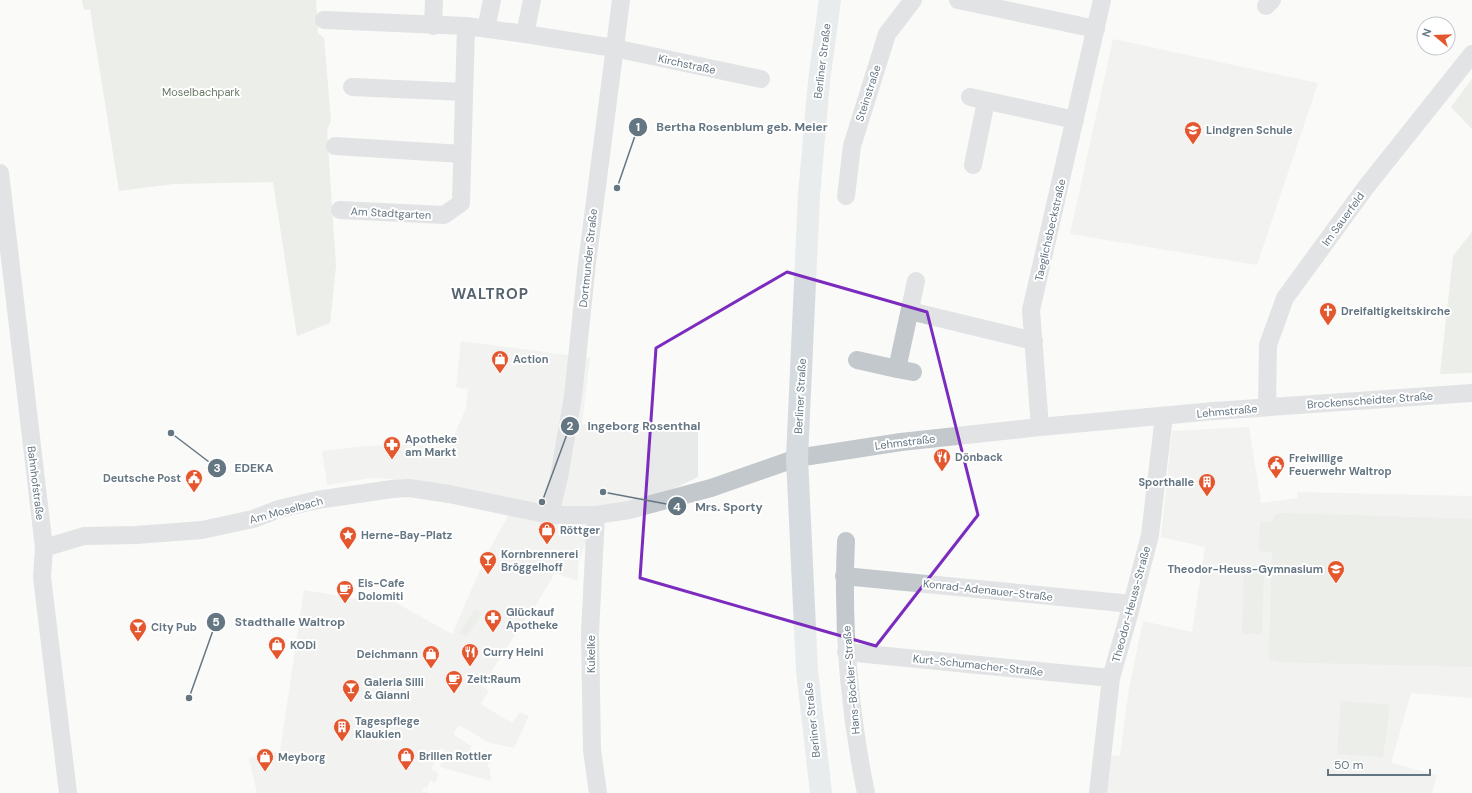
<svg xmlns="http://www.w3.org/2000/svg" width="1472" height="793" font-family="'DM Sans',sans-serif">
<rect width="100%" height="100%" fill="#fafaf8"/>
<path fill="#e8e9e9" d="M1113,39L1318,83L1257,265L1070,234Z
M461,341L590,358L582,424L698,427V477L629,510L596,515L578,564V581L555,573L529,617L527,616L482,686L489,691L481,704L512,723L520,712L529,716L514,748L490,743L459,725L453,734L471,746L470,749L490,761L487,767L490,769L491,781L440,767L446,751L441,748L431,769L439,774L435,783L430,780L427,788L424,787L422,791L428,793H257L249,758L280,751L304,590L374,602L384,596L452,634L487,554L512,509L409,488L391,479L370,478L328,485L327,484L322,451L365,446L412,445L449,448L466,408L468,389L456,387Z
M1249,427L1261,503L1298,498L1297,492L1472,496V698L1411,693L1391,763L1437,775L1432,793H1105L1108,755L1120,756L1129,688L1143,621L1192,632L1205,547L1161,537L1172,431Z"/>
<path fill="#dadfd7" d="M82,0H316L318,33L324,38L331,121L327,130L336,266L330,323L297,336L273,182L173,184L119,191L90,9L84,10Z
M1472,79V129L1451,107Z
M1472,232V373L1440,374L1453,256Z
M1282,513L1472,519V667L1278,662L1269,659L1272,552L1259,551L1260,521L1273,522L1274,515Z
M1244,568L1264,569L1262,634H1242Z
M475,609L482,613L466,637L459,633Z
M1341,701L1390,705L1383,757L1337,754Z"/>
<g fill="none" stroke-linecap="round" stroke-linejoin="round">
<path stroke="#c3c8cc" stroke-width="18" d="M958,0L1096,29
M1266,6L1272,0
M324,20L466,26L525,34L614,48L761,79
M433,26L434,0
M486,29L492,0
M525,34L532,0
M352,87L464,92
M970,97L1075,120
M335,146L462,154
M973,165L986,101
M0,173L44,548L42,577L68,793
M846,196L852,146L887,34L913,0
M340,210L444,215L461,203L466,26
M910,311L1034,341
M857,360L897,369L916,281
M897,369L913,372
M1267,407L1268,345L1285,298L1366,187L1472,54
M1040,427L1031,310L1102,0
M550,515L559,477L573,396L587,263L621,0
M596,515L590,633L592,750L598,793
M846,541C842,626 849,710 866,793
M44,548L84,536L136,535L202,530L253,519L279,509L317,500L392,489L409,488L449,494L550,515H596L629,510L711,488L797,458L901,442L1040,427L1214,411L1472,393
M844,576L1132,604
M846,652L1111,678
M1098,793L1111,678L1132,604L1150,535L1164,416"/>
<path stroke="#d6dbdf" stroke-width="22" d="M821,793L807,670L797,458L809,195L819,81L830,0"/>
</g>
<path d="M0 0H1472V793H0ZM787,272L927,312L978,515L876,646L640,578L656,348Z" fill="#fafaf8" fill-opacity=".55" fill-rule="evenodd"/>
<path fill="none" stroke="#7b2cbf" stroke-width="3" stroke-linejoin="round" d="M787,272L927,312L978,515L876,646L640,578L656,348Z"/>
<defs>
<symbol id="school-pin" viewBox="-11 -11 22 30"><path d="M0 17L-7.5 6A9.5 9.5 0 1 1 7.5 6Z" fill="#e4572e" stroke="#fff"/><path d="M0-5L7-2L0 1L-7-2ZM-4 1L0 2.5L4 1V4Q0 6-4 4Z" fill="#fff"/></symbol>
<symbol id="church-pin" viewBox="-11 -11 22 30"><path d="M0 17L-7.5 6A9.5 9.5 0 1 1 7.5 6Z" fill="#e4572e" stroke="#fff"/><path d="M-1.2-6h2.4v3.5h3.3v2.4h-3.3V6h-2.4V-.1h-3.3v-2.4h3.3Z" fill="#fff"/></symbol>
<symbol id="shop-pin" viewBox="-11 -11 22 30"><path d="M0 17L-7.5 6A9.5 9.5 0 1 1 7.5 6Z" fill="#e4572e" stroke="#fff"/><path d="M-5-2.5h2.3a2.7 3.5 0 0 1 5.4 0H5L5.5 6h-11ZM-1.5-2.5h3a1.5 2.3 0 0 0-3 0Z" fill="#fff"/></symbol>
<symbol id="pharmacy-pin" viewBox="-11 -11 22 30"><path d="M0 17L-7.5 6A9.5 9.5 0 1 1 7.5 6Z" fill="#e4572e" stroke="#fff"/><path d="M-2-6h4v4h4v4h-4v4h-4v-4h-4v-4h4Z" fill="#fff"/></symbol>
<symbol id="restaurant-pin" viewBox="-11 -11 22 30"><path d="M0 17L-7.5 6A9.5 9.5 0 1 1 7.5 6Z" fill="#e4572e" stroke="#fff"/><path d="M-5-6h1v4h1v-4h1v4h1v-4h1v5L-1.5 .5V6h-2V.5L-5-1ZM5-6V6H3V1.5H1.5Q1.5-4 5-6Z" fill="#fff"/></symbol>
<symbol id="civic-pin" viewBox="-11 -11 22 30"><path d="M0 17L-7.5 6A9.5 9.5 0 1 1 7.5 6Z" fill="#e4572e" stroke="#fff"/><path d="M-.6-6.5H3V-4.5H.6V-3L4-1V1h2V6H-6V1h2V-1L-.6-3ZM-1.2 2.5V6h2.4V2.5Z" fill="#fff"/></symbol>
<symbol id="building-pin" viewBox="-11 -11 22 30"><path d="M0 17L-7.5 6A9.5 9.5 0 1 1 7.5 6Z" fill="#e4572e" stroke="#fff"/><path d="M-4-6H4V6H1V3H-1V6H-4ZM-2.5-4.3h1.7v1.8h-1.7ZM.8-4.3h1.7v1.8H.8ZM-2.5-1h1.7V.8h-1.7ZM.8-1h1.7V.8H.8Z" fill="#fff"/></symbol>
<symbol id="sight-pin" viewBox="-11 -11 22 30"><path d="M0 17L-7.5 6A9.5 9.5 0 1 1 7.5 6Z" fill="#e4572e" stroke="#fff"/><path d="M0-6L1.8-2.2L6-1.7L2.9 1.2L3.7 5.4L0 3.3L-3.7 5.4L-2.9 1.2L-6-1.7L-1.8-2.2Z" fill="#fff"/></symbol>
<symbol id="bar-pin" viewBox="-11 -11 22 30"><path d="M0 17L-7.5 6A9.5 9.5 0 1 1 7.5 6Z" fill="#e4572e" stroke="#fff"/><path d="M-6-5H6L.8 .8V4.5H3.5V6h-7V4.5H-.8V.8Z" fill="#fff"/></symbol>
<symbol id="cafe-pin" viewBox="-11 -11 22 30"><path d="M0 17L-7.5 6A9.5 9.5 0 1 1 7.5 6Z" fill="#e4572e" stroke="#fff"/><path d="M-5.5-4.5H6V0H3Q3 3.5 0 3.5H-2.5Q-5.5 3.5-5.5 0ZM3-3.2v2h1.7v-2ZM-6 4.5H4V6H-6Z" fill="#fff"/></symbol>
</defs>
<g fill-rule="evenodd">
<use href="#school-pin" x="1183" y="120" width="20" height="27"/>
<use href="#church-pin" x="1318" y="301" width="20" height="27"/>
<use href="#shop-pin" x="490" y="349" width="20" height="27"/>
<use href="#pharmacy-pin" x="382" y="435" width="20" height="27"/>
<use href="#restaurant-pin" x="932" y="447" width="20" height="27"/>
<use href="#civic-pin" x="1266" y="454" width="20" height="27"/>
<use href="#civic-pin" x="184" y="468" width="20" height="27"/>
<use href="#building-pin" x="1197" y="472" width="20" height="27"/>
<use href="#shop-pin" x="537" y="520" width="20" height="27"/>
<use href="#sight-pin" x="338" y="525" width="20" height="27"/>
<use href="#bar-pin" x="478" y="550" width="20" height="27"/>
<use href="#school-pin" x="1326" y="559" width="20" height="27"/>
<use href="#cafe-pin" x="335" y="579" width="20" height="27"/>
<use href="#pharmacy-pin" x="483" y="608" width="20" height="27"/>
<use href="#bar-pin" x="128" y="617" width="20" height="27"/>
<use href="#shop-pin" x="267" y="635" width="20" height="27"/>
<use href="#restaurant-pin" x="460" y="642" width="20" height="27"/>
<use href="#shop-pin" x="421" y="644" width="20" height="27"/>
<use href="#cafe-pin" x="444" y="669" width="20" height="27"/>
<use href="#bar-pin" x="341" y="678" width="20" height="27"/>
<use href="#building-pin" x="332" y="717" width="20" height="27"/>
<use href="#shop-pin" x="396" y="746" width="20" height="27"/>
<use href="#shop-pin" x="255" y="747" width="20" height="27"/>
</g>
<g text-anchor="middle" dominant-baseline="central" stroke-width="4" stroke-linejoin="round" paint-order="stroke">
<g font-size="11" fill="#657683" stroke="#fff">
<text transform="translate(822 61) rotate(-83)">Berliner Straße</text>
<text transform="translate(687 64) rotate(12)">Kirchstraße</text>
<text transform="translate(868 93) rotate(-72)">Steinstraße</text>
<text transform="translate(391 213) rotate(3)">Am Stadtgarten</text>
<text transform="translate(1343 219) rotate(-54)">Im Sauerfeld</text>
<text transform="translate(1050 230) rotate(-77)">Taeglichsbeckstraße</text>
<text transform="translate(588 258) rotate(-84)">Dortmunder Straße</text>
<text transform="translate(800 396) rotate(-87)">Berliner Straße</text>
<text transform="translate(1370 400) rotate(-4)">Brockenscheidter Straße</text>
<text transform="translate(1227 411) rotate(-5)">Lehmstraße</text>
<text transform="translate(905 442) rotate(-7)">Lehmstraße</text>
<text transform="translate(36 483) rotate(83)">Bahnhofstraße</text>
<text transform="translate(286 510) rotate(-15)">Am Moselbach</text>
<text transform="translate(988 590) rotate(6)">Konrad-Adenauer-Straße</text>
<text transform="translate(1131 604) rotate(-75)">Theodor-Heuss-Straße</text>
<text transform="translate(591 654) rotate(-90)">Kukelke</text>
<text transform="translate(978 665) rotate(6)">Kurt-Schumacher-Straße</text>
<text transform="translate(851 680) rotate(-95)">Hans-Böckler-Straße</text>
<text transform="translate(812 720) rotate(-96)">Berliner Straße</text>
</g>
<g font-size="11" fill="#687a64" stroke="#fff">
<text x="201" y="92">Moselbachpark</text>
</g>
<g font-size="11" font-weight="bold" fill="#657683" stroke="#fff" text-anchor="start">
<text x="1206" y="130">Lindgren Schule</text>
<text x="1341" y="311">Dreifaltigkeitskirche</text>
<text x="513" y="359">Action</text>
<text x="405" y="439">Apotheke<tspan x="405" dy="13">am Markt</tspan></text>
<text x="955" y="457">Dönback</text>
<text x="1289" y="458">Freiwillige<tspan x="1289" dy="13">Feuerwehr Waltrop</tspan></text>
<text x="181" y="478" text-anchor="end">Deutsche Post</text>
<text x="1194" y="482" text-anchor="end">Sporthalle</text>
<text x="560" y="530">Röttger</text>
<text x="361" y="535">Herne-Bay-Platz</text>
<text x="501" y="554">Kornbrennerei<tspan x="501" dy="13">Bröggelhoff</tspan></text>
<text x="1323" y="569" text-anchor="end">Theodor-Heuss-Gymnasium</text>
<text x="358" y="583">Eis-Cafe<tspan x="358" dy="13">Dolomiti</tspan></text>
<text x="506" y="612">Glückauf<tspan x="506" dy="13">Apotheke</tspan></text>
<text x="151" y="627">City Pub</text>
<text x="290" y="645">KODi</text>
<text x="483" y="652">Curry Heini</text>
<text x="418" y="654" text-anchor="end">Deichmann</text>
<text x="467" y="679">Zeit:Raum</text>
<text x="364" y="682">Galeria Silli<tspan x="364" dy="13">&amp; Gianni</tspan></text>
<text x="355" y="721">Tagespflege<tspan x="355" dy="13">Klaukien</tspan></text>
<text x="419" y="756">Brillen Rottler</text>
<text x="278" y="757">Meyborg</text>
</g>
<g font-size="15" font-weight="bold" letter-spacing="1" fill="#57646e" stroke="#fff">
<text x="490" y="294">WALTROP</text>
</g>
</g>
<path fill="none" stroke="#657683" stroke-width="1.5" d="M617 188L638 127M542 502L570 426M171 433L217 468M603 492L677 506M189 698L216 622"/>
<g fill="#657683" stroke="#fff" stroke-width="1.5">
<circle cx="617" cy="188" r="4"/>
<circle cx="542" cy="502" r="4"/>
<circle cx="171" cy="433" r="4"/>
<circle cx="603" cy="492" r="4"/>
<circle cx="189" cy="698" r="4"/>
<circle cx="638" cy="127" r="10"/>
<circle cx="570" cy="426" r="10"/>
<circle cx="217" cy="468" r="10"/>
<circle cx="677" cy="506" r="10"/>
<circle cx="216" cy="622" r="10"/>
</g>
<g font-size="12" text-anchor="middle" font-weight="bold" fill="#fff">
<text x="638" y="131">1</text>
<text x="570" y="430">2</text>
<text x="217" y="472">3</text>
<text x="677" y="511">4</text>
<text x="216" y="626">5</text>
</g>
<g font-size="12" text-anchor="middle" font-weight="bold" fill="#657683" stroke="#fff" stroke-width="4" stroke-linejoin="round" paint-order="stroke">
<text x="742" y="131">Bertha Rosenblum geb. Meier</text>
<text x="644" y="430">Ingeborg Rosenthal</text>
<text x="254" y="472">EDEKA</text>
<text x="729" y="511">Mrs. Sporty</text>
<text x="290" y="626">Stadthalle Waltrop</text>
</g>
<g transform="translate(1436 36) rotate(289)"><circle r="19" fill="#ffffff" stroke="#c1c8cd"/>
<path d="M0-3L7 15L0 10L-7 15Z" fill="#e4572e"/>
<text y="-6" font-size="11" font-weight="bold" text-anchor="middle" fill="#657683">N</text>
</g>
<path d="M1328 769v6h102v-6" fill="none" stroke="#657683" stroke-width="2"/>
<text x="1334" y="769" font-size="12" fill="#657683" stroke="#ffffff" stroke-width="3" paint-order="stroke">50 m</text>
</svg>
